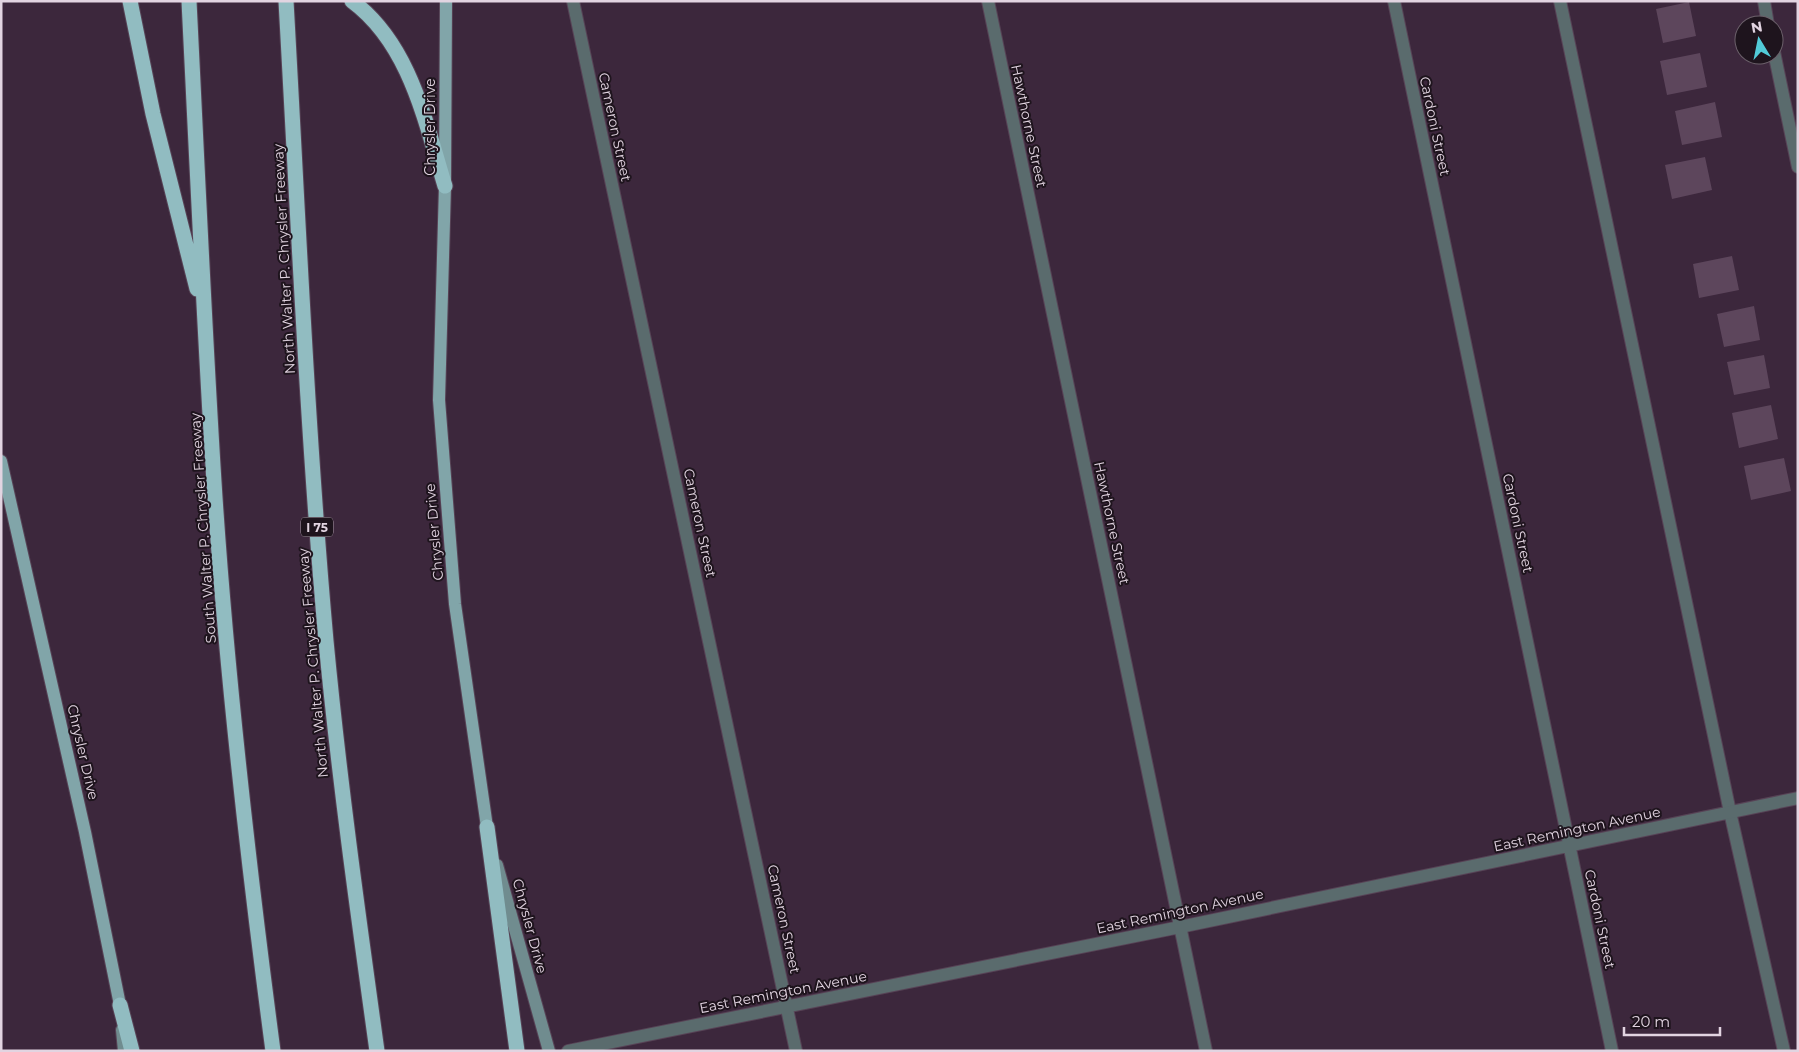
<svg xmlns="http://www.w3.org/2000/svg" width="1799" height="1052" font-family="Montserrat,sans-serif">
<rect width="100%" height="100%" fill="#3c273c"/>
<path fill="#5d465c" d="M1689,2L1696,36L1663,43L1656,9Z
M1700,53L1707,87L1667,95L1660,61Z
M1715,102L1722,137L1682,145L1675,111Z
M1705,157L1712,190L1672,199L1665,165Z
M1732,256L1739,290L1699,298L1693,264Z
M1754,306L1760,340L1724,347L1717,314Z
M1764,355L1770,388L1734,395L1727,362Z
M1771,405L1778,439L1739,448L1732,413Z
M1784,458L1791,491L1751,500L1744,466Z"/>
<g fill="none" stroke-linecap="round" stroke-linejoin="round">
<defs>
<path id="lane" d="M1560,1L1730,812L1784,1051"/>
<path id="street" d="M573,1L796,1051
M988,1L1206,1051
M1394,1L1612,1051
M1764,1L1768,25
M1774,52L1798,167
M568,1051L1180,927L1798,798"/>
<path id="secondary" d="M497,865L549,1051
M122,1030L124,1051"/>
<path id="primary" d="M446,1L445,186L439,400L455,604L487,827
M1,461L85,832L120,1005"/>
<path id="highway" d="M130,1L153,114L197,289
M189,1C197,162 204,322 214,482C226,672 248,862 273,1051
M286,1C298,214 307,428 326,641C339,778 358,914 377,1051
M352,1C410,44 425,121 445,186
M487,827L517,1051
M120,1005L132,1051"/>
</defs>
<use href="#lane" stroke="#574356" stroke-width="14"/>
<use href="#street" stroke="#574356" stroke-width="14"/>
<use href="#secondary" stroke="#574356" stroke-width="14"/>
<use href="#primary" stroke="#574356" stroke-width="14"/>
<use href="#highway" stroke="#574356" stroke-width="17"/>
<use href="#lane" stroke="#5a6b6d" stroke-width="12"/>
<use href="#street" stroke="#5a6b6d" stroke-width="12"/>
<use href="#secondary" stroke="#708c8f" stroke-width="12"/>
<use href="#primary" stroke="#81a5a9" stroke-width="12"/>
<use href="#highway" stroke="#91bcc1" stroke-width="15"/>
</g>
<g text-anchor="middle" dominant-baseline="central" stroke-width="4" stroke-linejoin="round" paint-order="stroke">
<rect fill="#1e141d" stroke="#a79aa6" stroke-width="1" x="301" y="517.5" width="32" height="19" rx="4"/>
<g font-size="12" font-weight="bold" fill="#e2d4e1">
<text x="317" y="527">I 75</text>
</g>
<g font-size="14" fill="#e2d4e1" stroke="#1e141d">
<text transform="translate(1029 126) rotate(78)">Hawthorne Street</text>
<text transform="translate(1435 126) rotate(78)">Cardoni Street</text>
<text transform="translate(430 127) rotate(-90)">Chrysler Drive</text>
<text transform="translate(615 127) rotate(78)">Cameron Street</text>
<text transform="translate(284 259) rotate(-93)">North Walter P. Chrysler Freeway</text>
<text transform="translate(700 523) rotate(78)">Cameron Street</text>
<text transform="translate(1112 523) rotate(78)">Hawthorne Street</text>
<text transform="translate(1518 523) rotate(78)">Cardoni Street</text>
<text transform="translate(203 528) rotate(-94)">South Walter P. Chrysler Freeway</text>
<text transform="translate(434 532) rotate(-95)">Chrysler Drive</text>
<text transform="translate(313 663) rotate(-95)">North Walter P. Chrysler Freeway</text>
<text transform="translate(83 752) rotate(77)">Chrysler Drive</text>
<text transform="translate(1577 829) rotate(-12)">East Remington Avenue</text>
<text transform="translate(1180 911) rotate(-12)">East Remington Avenue</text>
<text transform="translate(784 919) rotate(78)">Cameron Street</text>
<text transform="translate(1600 919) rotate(78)">Cardoni Street</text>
<text transform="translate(530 926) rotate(75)">Chrysler Drive</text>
<text transform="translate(783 992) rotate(-11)">East Remington Avenue</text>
</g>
</g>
<rect width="1799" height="1052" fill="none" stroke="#e2d4e1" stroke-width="5"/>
<g transform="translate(1759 40) rotate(350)"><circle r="24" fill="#1e141d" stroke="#6c616b"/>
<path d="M0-4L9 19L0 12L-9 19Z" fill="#52cbd8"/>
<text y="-8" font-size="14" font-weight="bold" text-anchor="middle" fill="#e2d4e1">N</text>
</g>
<path d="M1624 1027v8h96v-8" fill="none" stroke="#e2d4e1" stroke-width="2.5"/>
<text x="1632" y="1027" font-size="15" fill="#e2d4e1" stroke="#1e141d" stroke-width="4" paint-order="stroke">20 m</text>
</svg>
